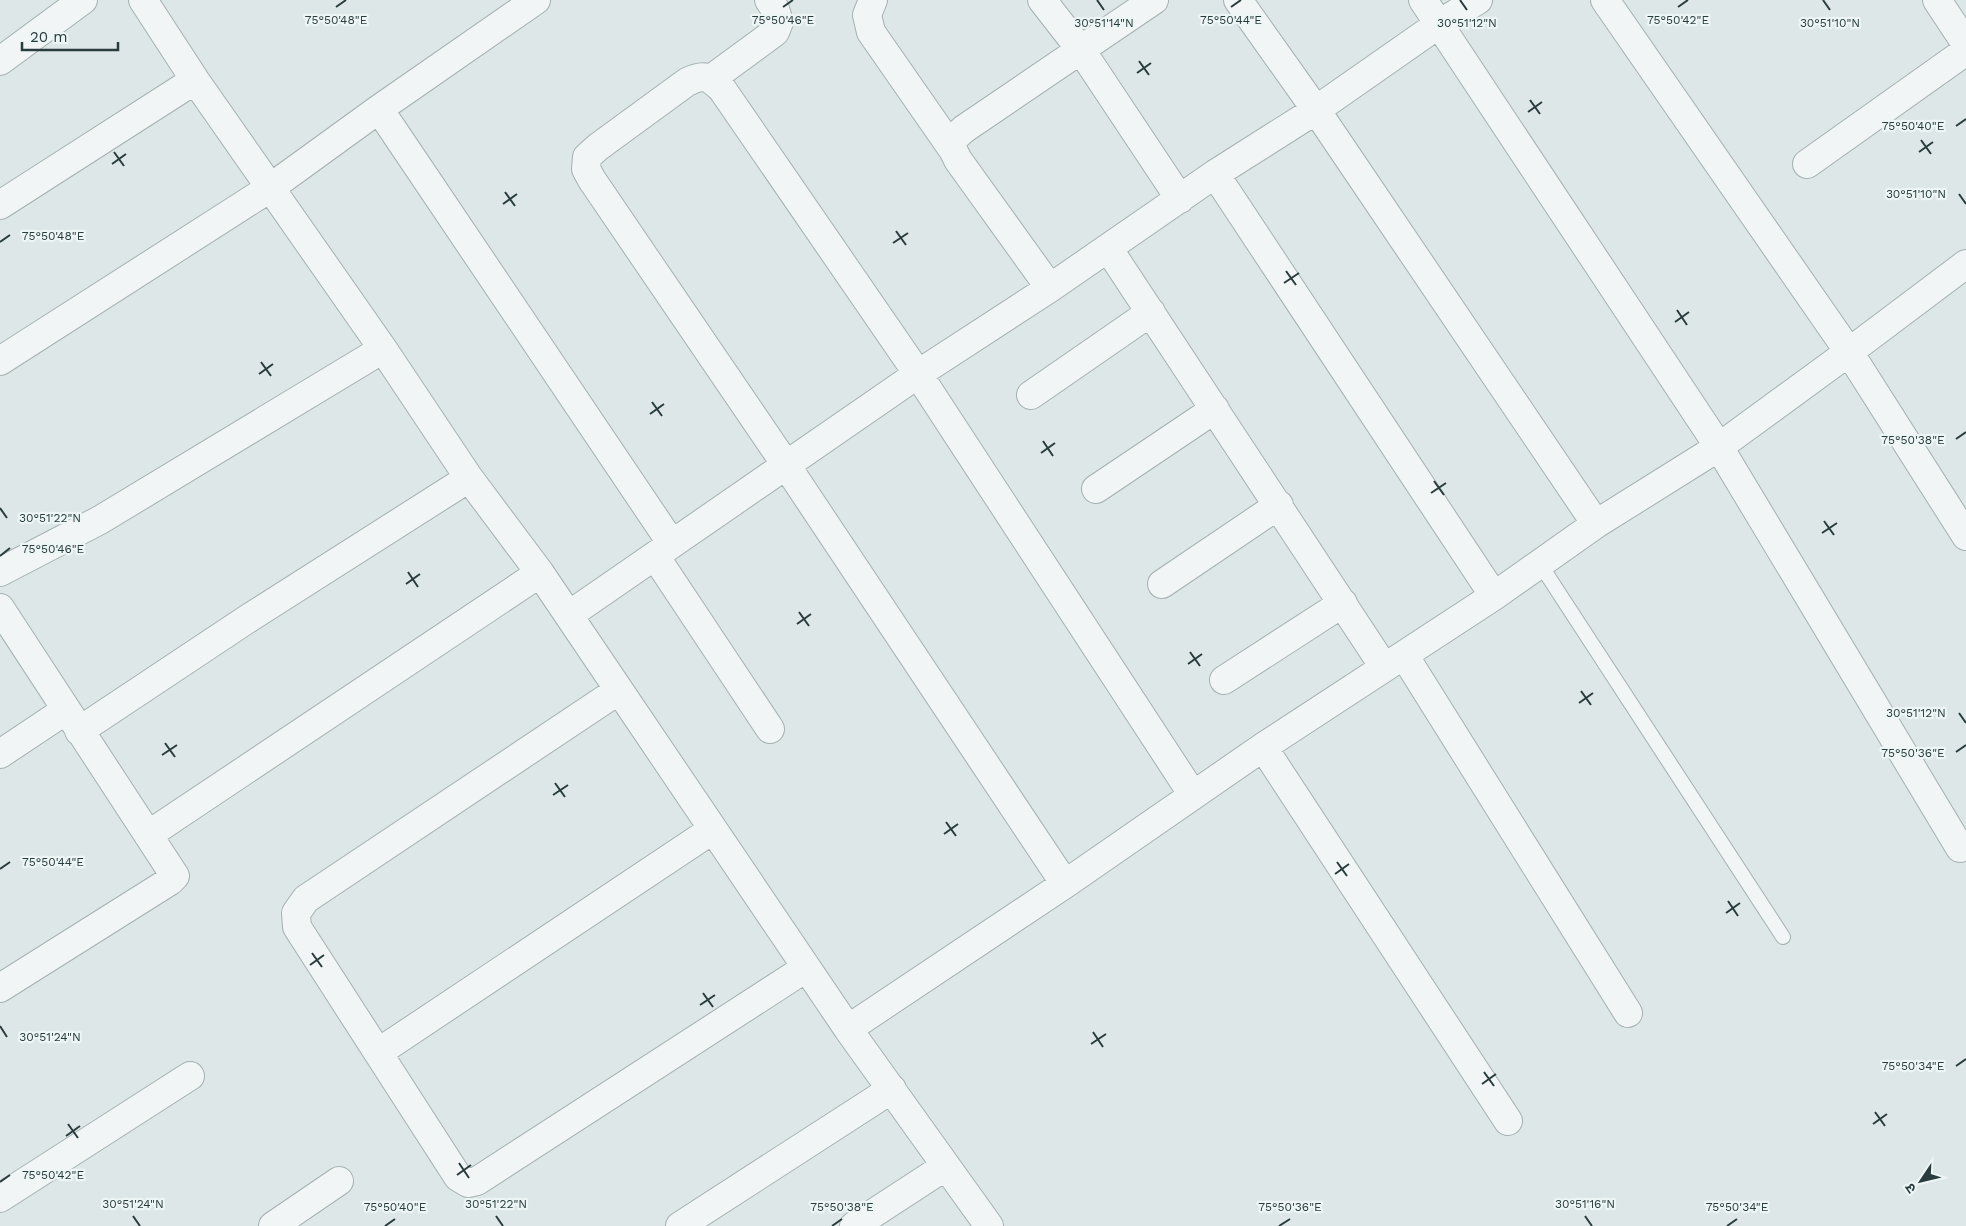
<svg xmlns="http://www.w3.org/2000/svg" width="1966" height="1226" font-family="'Work Sans','Noto Sans Devanagari',sans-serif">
<rect width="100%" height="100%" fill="#dee7e7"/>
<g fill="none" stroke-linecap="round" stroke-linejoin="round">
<defs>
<path id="lane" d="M1540,564L1783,937"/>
<path id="street" d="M143,0L195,80L383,349L469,478L540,573L848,1029L989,1226
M873,0L867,15L871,32L953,150
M1042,0L1081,50L1180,199
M1238,0L1316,110L1596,524
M1423,0L1719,447L1960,848
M1605,0L1849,352L1966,536
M1937,0L1966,44
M0,61L83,0
M711,79L775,32L779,22L775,9L769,0
M379,109L672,544
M1807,164L1966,51
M1215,174L1494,596
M0,205L195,80
M1108,248L1384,667
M1050,288L958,160L953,150V139L964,129L1154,0
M0,361L270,188L379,109L536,0
M1031,395L1151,312
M1096,489L1215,409
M655,556L770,729
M0,572L100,520L383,349
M1162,584L1279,505
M0,608L175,876L170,881L0,988
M569,615L918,374L1050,288L1215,174L1316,110L1439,24L1478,0
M1404,655L1628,1013
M1224,680L1343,603
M619,690L306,899L296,913L297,927L458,1177L468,1183L477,1181L806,968
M79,731L249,618L469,478
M1263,747L1508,1121
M0,754L66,710
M148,835L540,573
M1065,884L786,465L592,180L586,169L587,157L598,147L687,82C704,74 708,76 722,89L918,374L1193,795
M848,1029L1065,884L1263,747L1494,596L1596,524L1719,447L1849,352L1966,264
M379,1052L712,830
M0,1198L190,1076
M273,1226L339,1181
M680,1226L892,1089
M854,1226L946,1166"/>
</defs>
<use href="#lane" stroke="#a4b0b1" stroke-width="16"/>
<use href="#street" stroke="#a4b0b1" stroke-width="30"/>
<use href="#lane" stroke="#f1f5f6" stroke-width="14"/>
<use href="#street" stroke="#f1f5f6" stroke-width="28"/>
</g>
<path fill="none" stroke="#283c3d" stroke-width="2" d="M1097,0L1104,10M1460,0L1467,10M1823,0L1830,10M336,7L346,0M783,7L793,0M1231,7L1241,0M1678,7L1688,0M1139,61L1149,75M1137,73L1151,63M1530,100L1540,114M1528,112L1542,102M1956,126L1966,119M1921,140L1931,154M114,152L124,166M1919,152L1933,142M112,164L126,154M505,192L515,206M1959,194L1966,204M503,204L517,194M896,231L906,245M0,242L10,235M893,243L908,233M1286,271L1296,285M1284,283L1299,273M1677,310L1687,325M1675,322L1689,312M261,362L271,376M259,374L273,364M652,402L662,416M650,414L664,404M1956,439L1966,432M1043,441L1053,456M1041,453L1055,443M1434,481L1444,495M1431,493L1446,483M0,508L7,518M1824,521L1834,535M1822,533L1837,523M0,556L10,548M408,572L418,587M406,584L420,574M799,612L809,626M797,624L811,614M1190,652L1200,666M1188,664L1202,654M1581,691L1591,705M1579,703L1593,693M1959,713L1966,723M165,743L175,757M1956,752L1966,745M162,755L177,745M555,783L565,797M553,795L568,785M946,822L956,836M944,834L958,824M1337,862L1347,876M0,869L10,862M1335,874L1349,864M1728,901L1738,916M1726,913L1740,903M312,953L322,967M310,965L324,955M703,993L713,1007M700,1005L715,995M0,1026L7,1037M1093,1032L1103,1047M1091,1044L1106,1034M1956,1066L1966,1059M1484,1072L1494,1086M1482,1084L1496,1074M1875,1112L1885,1126M68,1124L78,1138M1873,1124L1887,1114M66,1136L80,1126M459,1163L469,1178M457,1175L471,1165M0,1182L10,1175M133,1216L140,1226M496,1216L503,1226M1585,1216L1592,1226M385,1226L395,1219M832,1226L842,1219M1279,1226L1290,1219M1727,1226L1737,1219"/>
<g font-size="12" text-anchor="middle" fill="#283c3d" stroke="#edf5f5" stroke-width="4.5" stroke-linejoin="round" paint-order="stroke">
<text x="336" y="24">75°50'48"E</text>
<text x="783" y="24">75°50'46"E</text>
<text x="1231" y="24">75°50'44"E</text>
<text x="1678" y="24">75°50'42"E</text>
<text x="1830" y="27">30°51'10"N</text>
<text x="1104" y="27">30°51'14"N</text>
<text x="1467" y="27">30°51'12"N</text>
<text x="1913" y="130">75°50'40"E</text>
<text x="1916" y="198">30°51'10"N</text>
<text x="53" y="240">75°50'48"E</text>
<text x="1913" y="444">75°50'38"E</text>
<text x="50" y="522">30°51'22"N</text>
<text x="53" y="553">75°50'46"E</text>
<text x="1916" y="717">30°51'12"N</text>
<text x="1913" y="757">75°50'36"E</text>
<text x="53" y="866">75°50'44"E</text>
<text x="50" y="1041">30°51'24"N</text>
<text x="1913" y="1070">75°50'34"E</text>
<text x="53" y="1179">75°50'42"E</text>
<text x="133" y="1208">30°51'24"N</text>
<text x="496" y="1208">30°51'22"N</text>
<text x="1585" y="1208">30°51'16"N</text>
<text x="395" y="1211">75°50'40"E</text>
<text x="842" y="1211">75°50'38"E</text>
<text x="1290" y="1211">75°50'36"E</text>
<text x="1737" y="1211">75°50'34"E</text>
</g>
<g transform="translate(1921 1181) rotate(235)" stroke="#edf5f5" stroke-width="4" paint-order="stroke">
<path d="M0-4L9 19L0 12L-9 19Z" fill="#283c3d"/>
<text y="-8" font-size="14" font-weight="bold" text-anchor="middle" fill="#283c3d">उ</text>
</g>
<path d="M22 42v8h96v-8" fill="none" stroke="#283c3d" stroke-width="2.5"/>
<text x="30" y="42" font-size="15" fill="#283c3d" stroke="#edf5f5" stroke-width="4" paint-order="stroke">20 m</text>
</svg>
